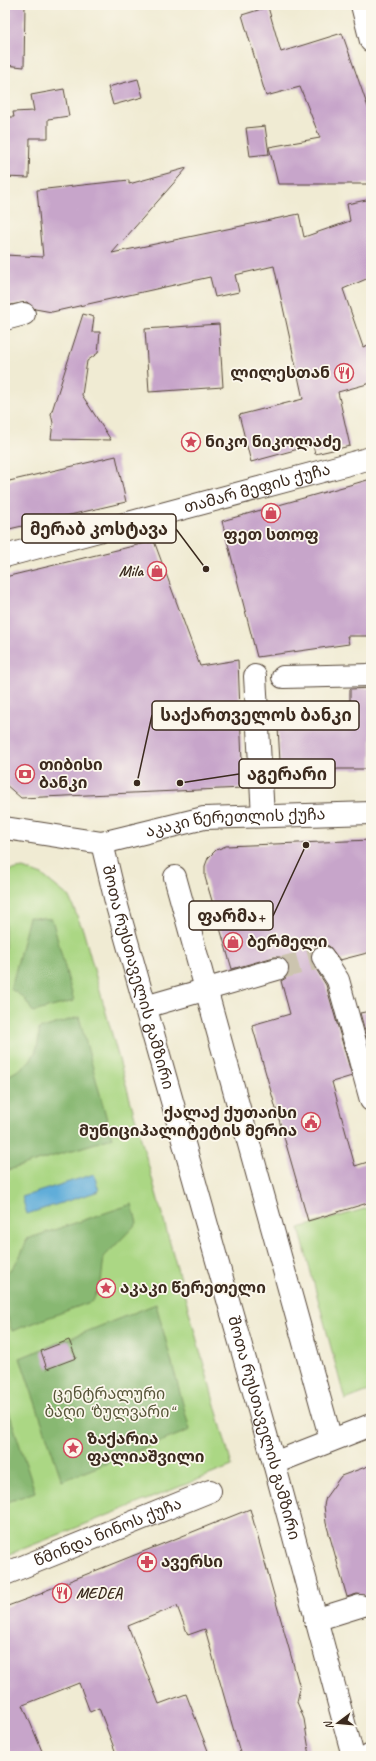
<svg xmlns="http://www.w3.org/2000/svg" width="376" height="1761" font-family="Caveat,'Noto Sans Georgian',sans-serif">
<rect width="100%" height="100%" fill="#fbf7ec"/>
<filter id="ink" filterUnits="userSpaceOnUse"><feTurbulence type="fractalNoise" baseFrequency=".025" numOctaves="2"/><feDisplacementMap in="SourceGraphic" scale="8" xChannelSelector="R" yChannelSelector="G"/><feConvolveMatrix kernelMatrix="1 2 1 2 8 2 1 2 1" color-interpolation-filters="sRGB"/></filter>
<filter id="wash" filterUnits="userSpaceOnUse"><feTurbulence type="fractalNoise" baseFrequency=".012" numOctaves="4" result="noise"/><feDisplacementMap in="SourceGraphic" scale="16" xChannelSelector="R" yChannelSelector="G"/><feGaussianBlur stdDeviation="0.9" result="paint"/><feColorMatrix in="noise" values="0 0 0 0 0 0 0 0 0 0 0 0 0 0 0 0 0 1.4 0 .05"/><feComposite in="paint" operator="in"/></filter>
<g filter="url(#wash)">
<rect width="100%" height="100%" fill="#f0ebd3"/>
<path fill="#abd784" stroke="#738051" d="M23,868L42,875L69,897L83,930L232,1466L5,1556V871Z
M371,1207V1390L345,1400L299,1228Z"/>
<path fill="#88b872" stroke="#627148" d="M29,917L52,919L74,1001L33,1012L24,998L11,989Z
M79,1017L112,1138L5,1171V1077C29,1066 39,1056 39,1029Z
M132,1204L137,1223L104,1257L101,1282L93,1301L12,1331L5,1310V1276C16,1265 22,1254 27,1239Z
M156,1304L190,1430L62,1481L20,1358Z
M5,1400L35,1492L5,1503Z"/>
<path fill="#60add9" stroke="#4e6c7c" d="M94,1174L99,1191L27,1214L22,1197Z"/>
<g id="blocks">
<path fill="#c7a5ca" d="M5,5H25L24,67L5,65Z
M268,7L281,52L342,33L371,116V184H278L269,147L320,138L300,87L266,96L242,15Z
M138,79L143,97L113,105L108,87Z
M64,89L69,116L48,119V138H30L29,178L5,177V117H14L13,112L34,111L31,95Z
M265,126L269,154L250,156L246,128Z
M187,168L112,253L299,214L304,237L350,221L347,204L371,199V277L343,289L363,347L371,344V383L338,392L350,446L315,454L313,445L251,462L239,415L303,399L274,266L235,275L239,292L215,297L210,277L52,312L35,309L27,302L5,306V255L43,257L37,190L129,180V184Z
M83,314L94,317L92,332H100L98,353L87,361L82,395L111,440L51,439L53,423L51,414Z
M219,324L223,387L149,392L145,329Z
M116,456L126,502L5,530V482Z
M371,479V636H347L349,644L257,657L222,521Z
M154,541L200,666L238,660L243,788L21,798L5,784V577Z
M371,688V769H338L281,779L278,727L328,725V709L350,708V689Z
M371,840V952L340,960L329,946L322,945L316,947L312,951L311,957L313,964L326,985L352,1076L332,1082L355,1166L371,1161V1202L308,1221L252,1025L290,1014L281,981L286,978L289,972V965L285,960L280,957H274L232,969L205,877V866L208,858L216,850L226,846Z
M371,1011V1053L360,1013Z
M69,1340L76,1358L47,1369L41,1351Z
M371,1465V1596L357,1594L347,1597L326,1523L324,1505L326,1497L341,1476Z
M250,1509L300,1688L297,1702L304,1719L310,1756H241L205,1629L188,1635L177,1606L128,1626L159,1704L186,1694L210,1756H117L99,1708L90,1712L79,1683L23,1705L44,1756H5V1607L43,1593L42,1592Z"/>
</g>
</g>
<g filter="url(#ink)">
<use href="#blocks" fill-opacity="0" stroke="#564739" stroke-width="1"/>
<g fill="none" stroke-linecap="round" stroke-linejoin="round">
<path stroke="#ccc4af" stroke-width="22" stroke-dasharray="22 11" stroke-linecap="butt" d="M277,969L323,957"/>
<defs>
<g id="minor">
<path d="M362,5L371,41"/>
<path d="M5,319L24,314"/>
<path d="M255,676L263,816"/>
<path d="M283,677L371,675"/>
<path d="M175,877L331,1440"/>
<path d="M323,957L338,980L371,1100"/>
<path d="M145,1007L277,969"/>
<path d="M274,1463L371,1425"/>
<path id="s1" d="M5,1574L210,1491"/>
<path d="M315,1620L360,1606"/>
<path d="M369,1756L371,1755"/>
</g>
<g id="major">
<path id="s2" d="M5,556L371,458"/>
<path id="s3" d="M5,828L102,843L204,818L371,813"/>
<path id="s4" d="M102,843L117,906L274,1463L353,1756"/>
</g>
</defs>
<use href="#minor" stroke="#564739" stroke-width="24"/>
<use href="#major" stroke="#564739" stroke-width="24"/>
<use href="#minor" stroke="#fff" stroke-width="22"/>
<use href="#major" stroke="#fff" stroke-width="22"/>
</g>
</g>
<defs>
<symbol id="restaurant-ring" viewBox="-11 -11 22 22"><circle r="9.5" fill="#fbf7ec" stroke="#d1495b" stroke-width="1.5"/><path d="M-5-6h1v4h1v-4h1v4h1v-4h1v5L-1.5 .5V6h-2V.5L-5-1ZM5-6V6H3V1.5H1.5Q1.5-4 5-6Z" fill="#d1495b"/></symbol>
<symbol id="sight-ring" viewBox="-11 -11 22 22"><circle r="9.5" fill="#fbf7ec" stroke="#d1495b" stroke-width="1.5"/><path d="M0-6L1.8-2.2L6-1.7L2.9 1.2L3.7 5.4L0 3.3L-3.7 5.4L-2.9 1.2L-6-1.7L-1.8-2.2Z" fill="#d1495b"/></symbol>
<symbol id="shop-ring" viewBox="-11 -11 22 22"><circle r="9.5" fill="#fbf7ec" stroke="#d1495b" stroke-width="1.5"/><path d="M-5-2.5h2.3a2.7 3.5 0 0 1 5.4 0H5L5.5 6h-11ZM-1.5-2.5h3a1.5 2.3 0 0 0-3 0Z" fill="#d1495b"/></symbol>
<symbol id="bank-ring" viewBox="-11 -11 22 22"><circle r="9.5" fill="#fbf7ec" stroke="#d1495b" stroke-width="1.5"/><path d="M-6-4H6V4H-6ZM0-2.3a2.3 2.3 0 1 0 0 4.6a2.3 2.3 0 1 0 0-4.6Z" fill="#d1495b"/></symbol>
<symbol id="civic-ring" viewBox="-11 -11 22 22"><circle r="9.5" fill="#fbf7ec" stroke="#d1495b" stroke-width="1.5"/><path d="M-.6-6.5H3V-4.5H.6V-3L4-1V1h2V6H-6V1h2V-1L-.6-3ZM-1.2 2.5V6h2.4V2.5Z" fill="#d1495b"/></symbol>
<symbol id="pharmacy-ring" viewBox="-11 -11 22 22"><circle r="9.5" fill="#fbf7ec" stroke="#d1495b" stroke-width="1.5"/><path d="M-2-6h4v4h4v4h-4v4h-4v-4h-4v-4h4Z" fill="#d1495b"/></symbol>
</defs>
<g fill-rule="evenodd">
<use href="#restaurant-ring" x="333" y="362" width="22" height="22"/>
<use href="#sight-ring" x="180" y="431" width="22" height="22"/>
<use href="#shop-ring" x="260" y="502" width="22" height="22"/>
<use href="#shop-ring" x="146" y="560" width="22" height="22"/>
<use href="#bank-ring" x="14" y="763" width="22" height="22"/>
<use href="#shop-ring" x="222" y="931" width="22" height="22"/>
<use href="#civic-ring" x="300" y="1111" width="22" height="22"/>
<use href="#sight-ring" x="95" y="1277" width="22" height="22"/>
<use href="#sight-ring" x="62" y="1437" width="22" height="22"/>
<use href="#pharmacy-ring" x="136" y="1551" width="22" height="22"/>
<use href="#restaurant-ring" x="51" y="1582" width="22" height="22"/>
</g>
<g text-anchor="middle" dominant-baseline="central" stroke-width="3.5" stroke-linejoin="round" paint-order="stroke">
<g font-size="16" font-weight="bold" fill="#3b2a1e" stroke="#fbf7ec" text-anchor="start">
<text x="330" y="373" text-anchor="end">ლილესთან</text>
<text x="205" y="442">ნიკო ნიკოლაძე</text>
<text x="271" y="535" text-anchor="middle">ფეთ სთოფ</text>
<text x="143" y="571" text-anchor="end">Mila</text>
<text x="39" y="765">თიბისი<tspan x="39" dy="18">ბანკი</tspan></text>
<text x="247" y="942">ბერმელი</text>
<text x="297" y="1113" text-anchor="end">ქალაქ ქუთაისი<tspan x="297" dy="18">მუნიციპალიტეტის მერია</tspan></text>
<text x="120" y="1288">აკაკი წერეთელი</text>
<text x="87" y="1439">ზაქარია<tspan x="87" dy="18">ფალიაშვილი</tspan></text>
<text x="161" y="1562">ავერსი</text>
<text x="76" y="1593">MEDEA</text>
</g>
<g font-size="16" fill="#3b2a1e" stroke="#fbf7ec">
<text stroke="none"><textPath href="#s2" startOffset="261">თამარ მეფის ქუჩა</textPath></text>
<text stroke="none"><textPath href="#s3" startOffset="234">აკაკი წერეთლის ქუჩა</textPath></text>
<text stroke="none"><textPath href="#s4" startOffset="139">შოთა რუსთაველის გამზირი</textPath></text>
<text stroke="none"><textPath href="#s4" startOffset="607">შოთა რუსთაველის გამზირი</textPath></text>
<text stroke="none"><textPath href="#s1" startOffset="111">წმინდა ნინოს ქუჩა</textPath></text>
</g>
<g font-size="16" fill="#575538" stroke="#fbf7ec">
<text x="109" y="1394">ცენტრალური<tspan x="109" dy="18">ბაღი “ბულვარი“</tspan></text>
</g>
</g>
<path fill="none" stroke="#3b2a1e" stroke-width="1.5" d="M206 569L176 529M137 783L152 715M180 783L239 774M306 845L273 916"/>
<g fill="#3b2a1e" stroke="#fbf7ec" stroke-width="1.5">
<circle cx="206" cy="569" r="4"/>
<circle cx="137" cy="783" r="4"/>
<circle cx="180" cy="783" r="4"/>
<circle cx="306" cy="845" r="4"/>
</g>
<g fill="#fbf7ec" stroke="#3b2a1e" stroke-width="1.5">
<rect x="22" y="514" width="154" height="29" rx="4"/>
<rect x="152" y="701" width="207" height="29" rx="4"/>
<rect x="239" y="759" width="96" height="29" rx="4"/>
<rect x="189" y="901" width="84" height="29" rx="4"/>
</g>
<g font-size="17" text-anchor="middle" font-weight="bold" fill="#3b2a1e">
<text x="99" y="535">მერაბ კოსტავა</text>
<text x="256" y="721">საქართველოს ბანკი</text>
<text x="287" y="780">აგერარი</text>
<text x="231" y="922">ფარმა+</text>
</g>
<rect width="376" height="1761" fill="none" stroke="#fbf7ec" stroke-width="20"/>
<g transform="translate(338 1723) rotate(254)" stroke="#fbf7ec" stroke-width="3" paint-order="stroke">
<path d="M0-3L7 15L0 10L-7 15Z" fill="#3b2a1e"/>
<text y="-6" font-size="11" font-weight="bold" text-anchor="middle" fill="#3b2a1e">N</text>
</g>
</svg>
